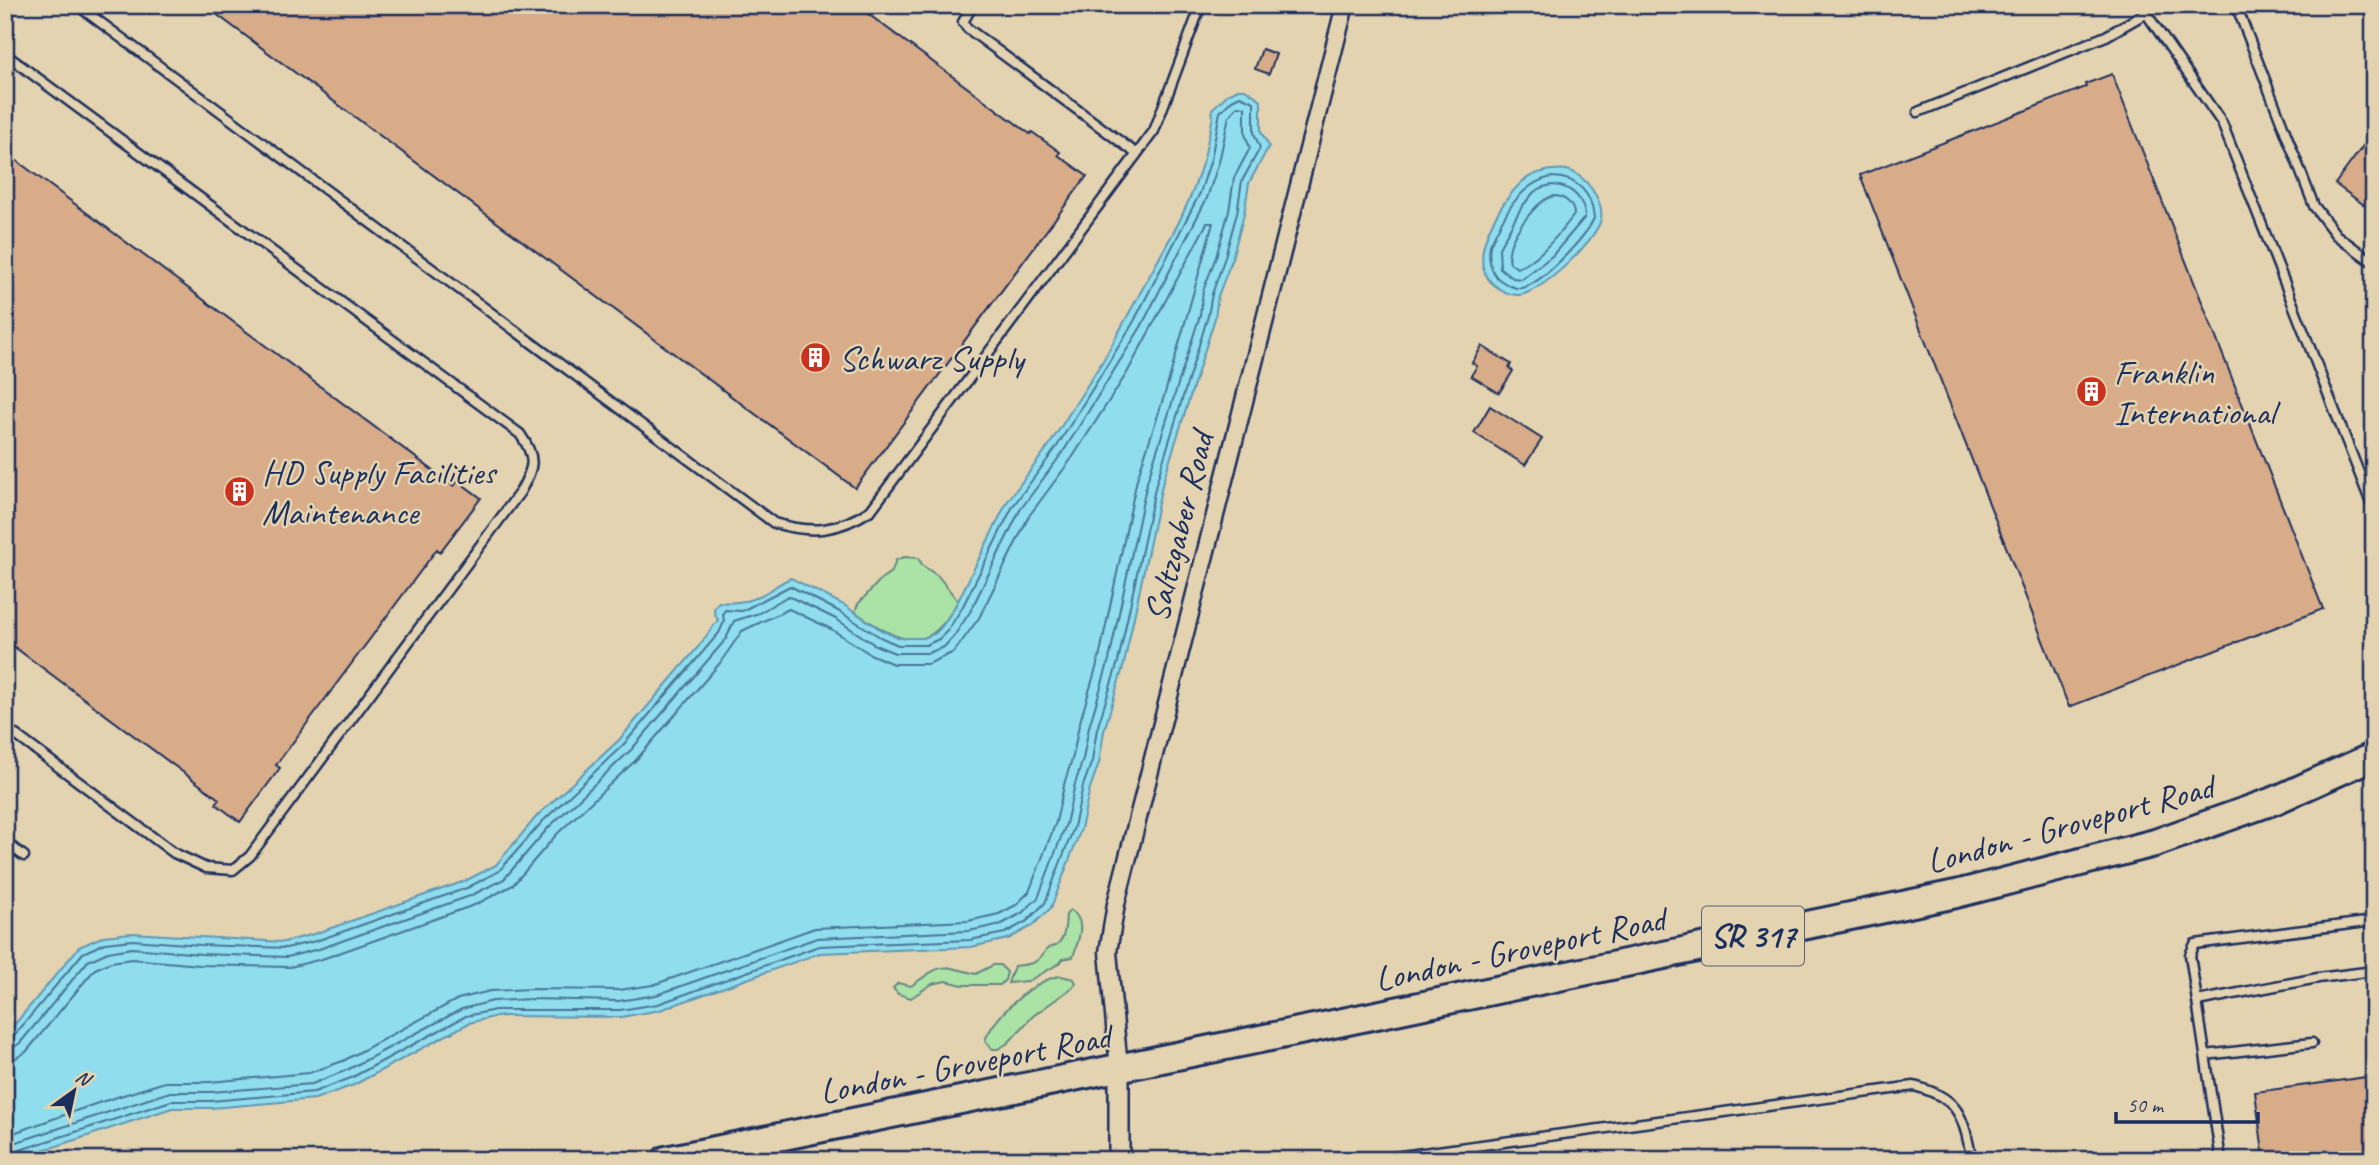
<svg xmlns="http://www.w3.org/2000/svg" width="2379" height="1165" font-family="Caveat,sans-serif">
<rect width="100%" height="100%" fill="#e4d3b0"/>
<filter id="ink" filterUnits="userSpaceOnUse"><feTurbulence type="fractalNoise" baseFrequency=".0143" numOctaves="2"/><feDisplacementMap in="SourceGraphic" scale="14" xChannelSelector="R" yChannelSelector="G"/><feConvolveMatrix kernelMatrix="1 2 1 2 8 2 1 2 1" color-interpolation-filters="sRGB"/></filter>
<g filter="url(#ink)">
<path fill="#abe2a5" stroke="#638882" stroke-width="2" d="M904,557L918,558L923,566L938,576L958,601C927,659 900,642 855,612L858,604L881,579L892,571L896,560Z
M1070,910C1088,920 1078,941 1073,957L1063,959L1060,963L1028,981L1008,983L1014,966C1031,964 1036,965 1046,950C1050,945 1051,948 1056,945C1066,939 1065,924 1066,915Z
M993,965H1000L1007,972L1005,980L1000,985H963L946,981L932,984L911,998L898,994L893,988L898,983L911,986C942,964 939,964 976,974Z
M1061,976L1074,979L1076,983L1073,987L1033,1016L1008,1043L998,1049H992L985,1040C995,1016 1034,979 1061,976Z"/>
<path fill="#8fdded" stroke="#6197b4" stroke-width="2" d="M1238,89H1245L1261,100V132L1269,146L1249,183L1244,214L1231,262L1218,296L1215,318L1162,485L1124,664L1104,731L1099,763L1090,788L1081,829L1051,908L1032,926L1008,939L971,947L820,953L660,1010L621,1017L497,1016L469,1023L354,1085L315,1099L211,1108H172L57,1146L5,1160V1036L79,947L104,936L131,933L284,942L314,934L465,881L496,865L537,816L619,740L699,646L718,620C714,613 711,609 719,602C740,604 753,601 772,589C779,584 783,581 791,578L844,605L883,631L899,638H924L936,633L943,625L956,605L1007,502L1050,444L1104,359L1179,222L1193,191L1204,158L1213,116L1212,109L1228,94Z
M1551,170C1556,170 1562,169 1567,170C1585,174 1604,201 1601,219C1597,240 1538,297 1517,295C1508,295 1500,290 1493,284C1464,259 1501,201 1522,182C1531,174 1541,172 1551,170Z"/>
<g fill="none" stroke-linecap="round" stroke-linejoin="round">
<path stroke="#497597" stroke-width="2" d="M1552,177C1577,177 1592,193 1594,218C1586,237 1545,280 1525,287C1517,291 1507,285 1500,280C1490,273 1488,257 1490,245C1503,217 1519,183 1552,177Z
M1553,185C1571,186 1584,198 1585,217L1552,256L1522,279L1513,278L1500,268L1499,248L1521,208L1534,192L1543,187Z
M1554,196C1564,196 1574,204 1574,215C1561,232 1537,262 1517,268L1510,263C1510,262 1508,254 1509,252C1511,235 1537,199 1554,196Z
M5,1040L13,1037L83,953L105,943L132,940L201,945L286,948L316,941L467,888L499,871L543,821L624,744L719,633L724,622L723,613L725,610L742,611L790,586L840,612L880,637L898,645H926L939,639L948,630L962,608L1013,506L1056,448L1133,323L1200,193L1211,159L1220,112L1232,100L1240,96L1254,102V133L1260,148L1242,181L1237,213L1224,260L1212,294L1208,316L1156,484L1118,662L1097,729L1092,761L1083,786L1074,827L1045,903L1027,921L1005,933L970,940L819,946L658,1004L620,1010H495L466,1016L351,1078L314,1092L211,1101H171L20,1150L15,1154L14,1160
M5,1049L13,1048L20,1043L88,961L108,952L132,948L201,954L287,957L319,949L470,896L504,879L549,827L631,750L726,639L734,621L759,613L788,596L836,619L875,645L895,653H928L944,647L954,636L970,612L1020,510L1063,452L1141,327L1207,198L1219,162L1229,116L1238,106L1245,107V134L1250,148L1234,178L1229,211L1216,257L1203,291L1200,315L1147,482L1109,660L1089,727L1083,759L1075,784L1066,824L1038,898L1022,913L1002,924L969,931L817,938L656,995L619,1001L531,999L493,1001L462,1009L347,1070L312,1084L211,1092H170L17,1142L8,1149L5,1160
M5,1059L16,1058L26,1052L95,969L111,962L132,959L200,965L290,967L322,959L477,904L513,885L557,834L637,759L720,663L742,631L789,609L831,629L870,654L893,664H928L954,652L979,618L1029,516L1072,458L1127,373L1207,223H1213L1166,390L1137,479L1099,658L1079,725L1073,756L1065,781L1056,822L1029,892L1016,905L999,914L968,921L815,928L653,985L619,990L531,989L490,991L458,999L343,1061L309,1073L210,1082H165L98,1103L5,1136"/>
</g>
<path fill="#d8ab89" stroke="#1b2f5e" stroke-width="2" d="M204,5H856L1030,134L1032,132L1060,152L1058,155L1087,176L855,488Z
M1262,49L1276,54L1269,74L1255,69Z
M2112,74L2323,609L2069,707L1860,175L2086,87L2085,84Z
M2374,131V212L2335,184Z
M5,152L454,486L458,481L481,498L440,552L437,549L276,765L280,768L240,822L216,804L219,799L5,640Z
M1482,346L1511,364L1509,368L1513,371L1499,393L1471,376L1477,366L1472,363Z
M1490,406L1542,439L1525,465L1474,433Z
M2374,1076V1160H2264L2255,1092Z"/>
<g fill="none" stroke-linecap="round" stroke-linejoin="round">
<defs>
<path id="service" d="M77,5L774,523C812,534 837,532 871,510L1154,131L1201,5
M973,5L963,22L967,28L1137,154
M2143,5L2146,13L2222,123L2374,511
M2236,5L2314,206L2336,235L2374,263
M5,54L520,434C537,458 534,467 520,492L250,856L233,870L206,868L174,853L5,727
M1918,112L2106,36L2146,13
M5,842L24,856
M2197,1001L2318,978L2374,971
M2205,1055L2312,1043
M1372,1160L1914,1086C1960,1098 1963,1116 1972,1160
M2221,1160L2190,955L2195,944L2374,921"/>
<path id="minor" d="M1119,1068L1108,952L1116,904L1345,5"/>
<path id="tertiary" d="M1119,1160V1068"/>
<path id="primary" d="M666,1160L1319,1027L1956,894L2155,843L2276,800L2374,756"/>
</defs>
<use href="#service" stroke="#1b2f5e" stroke-width="13"/>
<use href="#minor" stroke="#1b2f5e" stroke-width="21"/>
<use href="#tertiary" stroke="#1b2f5e" stroke-width="24"/>
<use href="#primary" stroke="#1b2f5e" stroke-width="32"/>
<use href="#service" stroke="#e4d3b0" stroke-width="8"/>
<use href="#minor" stroke="#e4d3b0" stroke-width="16"/>
<use href="#tertiary" stroke="#e4d3b0" stroke-width="19"/>
<use href="#primary" stroke="#e4d3b0" stroke-width="26"/>
</g>
</g>
<defs>
<symbol id="building-disc" viewBox="-11 -11 22 22"><circle r="9.5" fill="#c8321e" stroke="#e4d3b0"/><path d="M-4-6H4V6H1V3H-1V6H-4ZM-2.5-4.3h1.7v1.8h-1.7ZM.8-4.3h1.7v1.8H.8ZM-2.5-1h1.7V.8h-1.7ZM.8-1h1.7V.8H.8Z" fill="#fff"/></symbol>
</defs>
<g fill-rule="evenodd">
<use href="#building-disc" x="798" y="340" width="35" height="35"/>
<use href="#building-disc" x="2074" y="374" width="35" height="35"/>
<use href="#building-disc" x="222" y="474" width="35" height="35"/>
</g>
<g text-anchor="middle" dominant-baseline="central" stroke-width="5" stroke-linejoin="round" paint-order="stroke">
<rect fill="#e4d3b0" stroke="#576077" stroke-width="2" x="1702" y="906.5" width="102" height="59" rx="5"/>
<g font-size="33" font-weight="bold" fill="#1b2f5e">
<text x="1753" y="936">SR 317</text>
</g>
<g font-size="35" fill="#1b2f5e" stroke="#e4d3b0" text-anchor="start">
<text x="839" y="358">Schwarz Supply</text>
<text x="2114" y="372">Franklin<tspan x="2114" dy="40">International</tspan></text>
<text x="262" y="472">HD Supply Facilities<tspan x="262" dy="40">Maintenance</tspan></text>
</g>
<g font-size="35" fill="#1b2f5e" stroke="#e4d3b0">
<text transform="translate(1179 527) rotate(-76)">Saltzgaber Road</text>
<text transform="translate(2070 824) rotate(-15)">London - Groveport Road</text>
<text transform="translate(1520 949) rotate(-12)">London - Groveport Road</text>
<text transform="translate(965 1064) rotate(-11)">London - Groveport Road</text>
</g>
</g>
<rect width="2379" height="1165" fill="none" stroke="#e4d3b0" stroke-width="28"/>
<rect x="14" y="14" width="2351" height="1137" fill="none" stroke="#1b2f5e" stroke-width="2.5" filter="url(#ink)"/>
<g transform="translate(74 1091) rotate(33)" stroke="#e4d3b0" stroke-width="5" paint-order="stroke">
<path d="M0-5L12 26L0 18L-12 26Z" fill="#1b2f5e"/>
<text y="-10" font-size="19" font-weight="bold" text-anchor="middle" fill="#1b2f5e">N</text>
</g>
<path d="M2116 1112v10h142v-10" fill="none" stroke="#1b2f5e" stroke-width="3.5"/>
<text x="2127" y="1112" font-size="21" fill="#1b2f5e" stroke="#e4d3b0" stroke-width="5" paint-order="stroke">50 m</text>
</svg>
